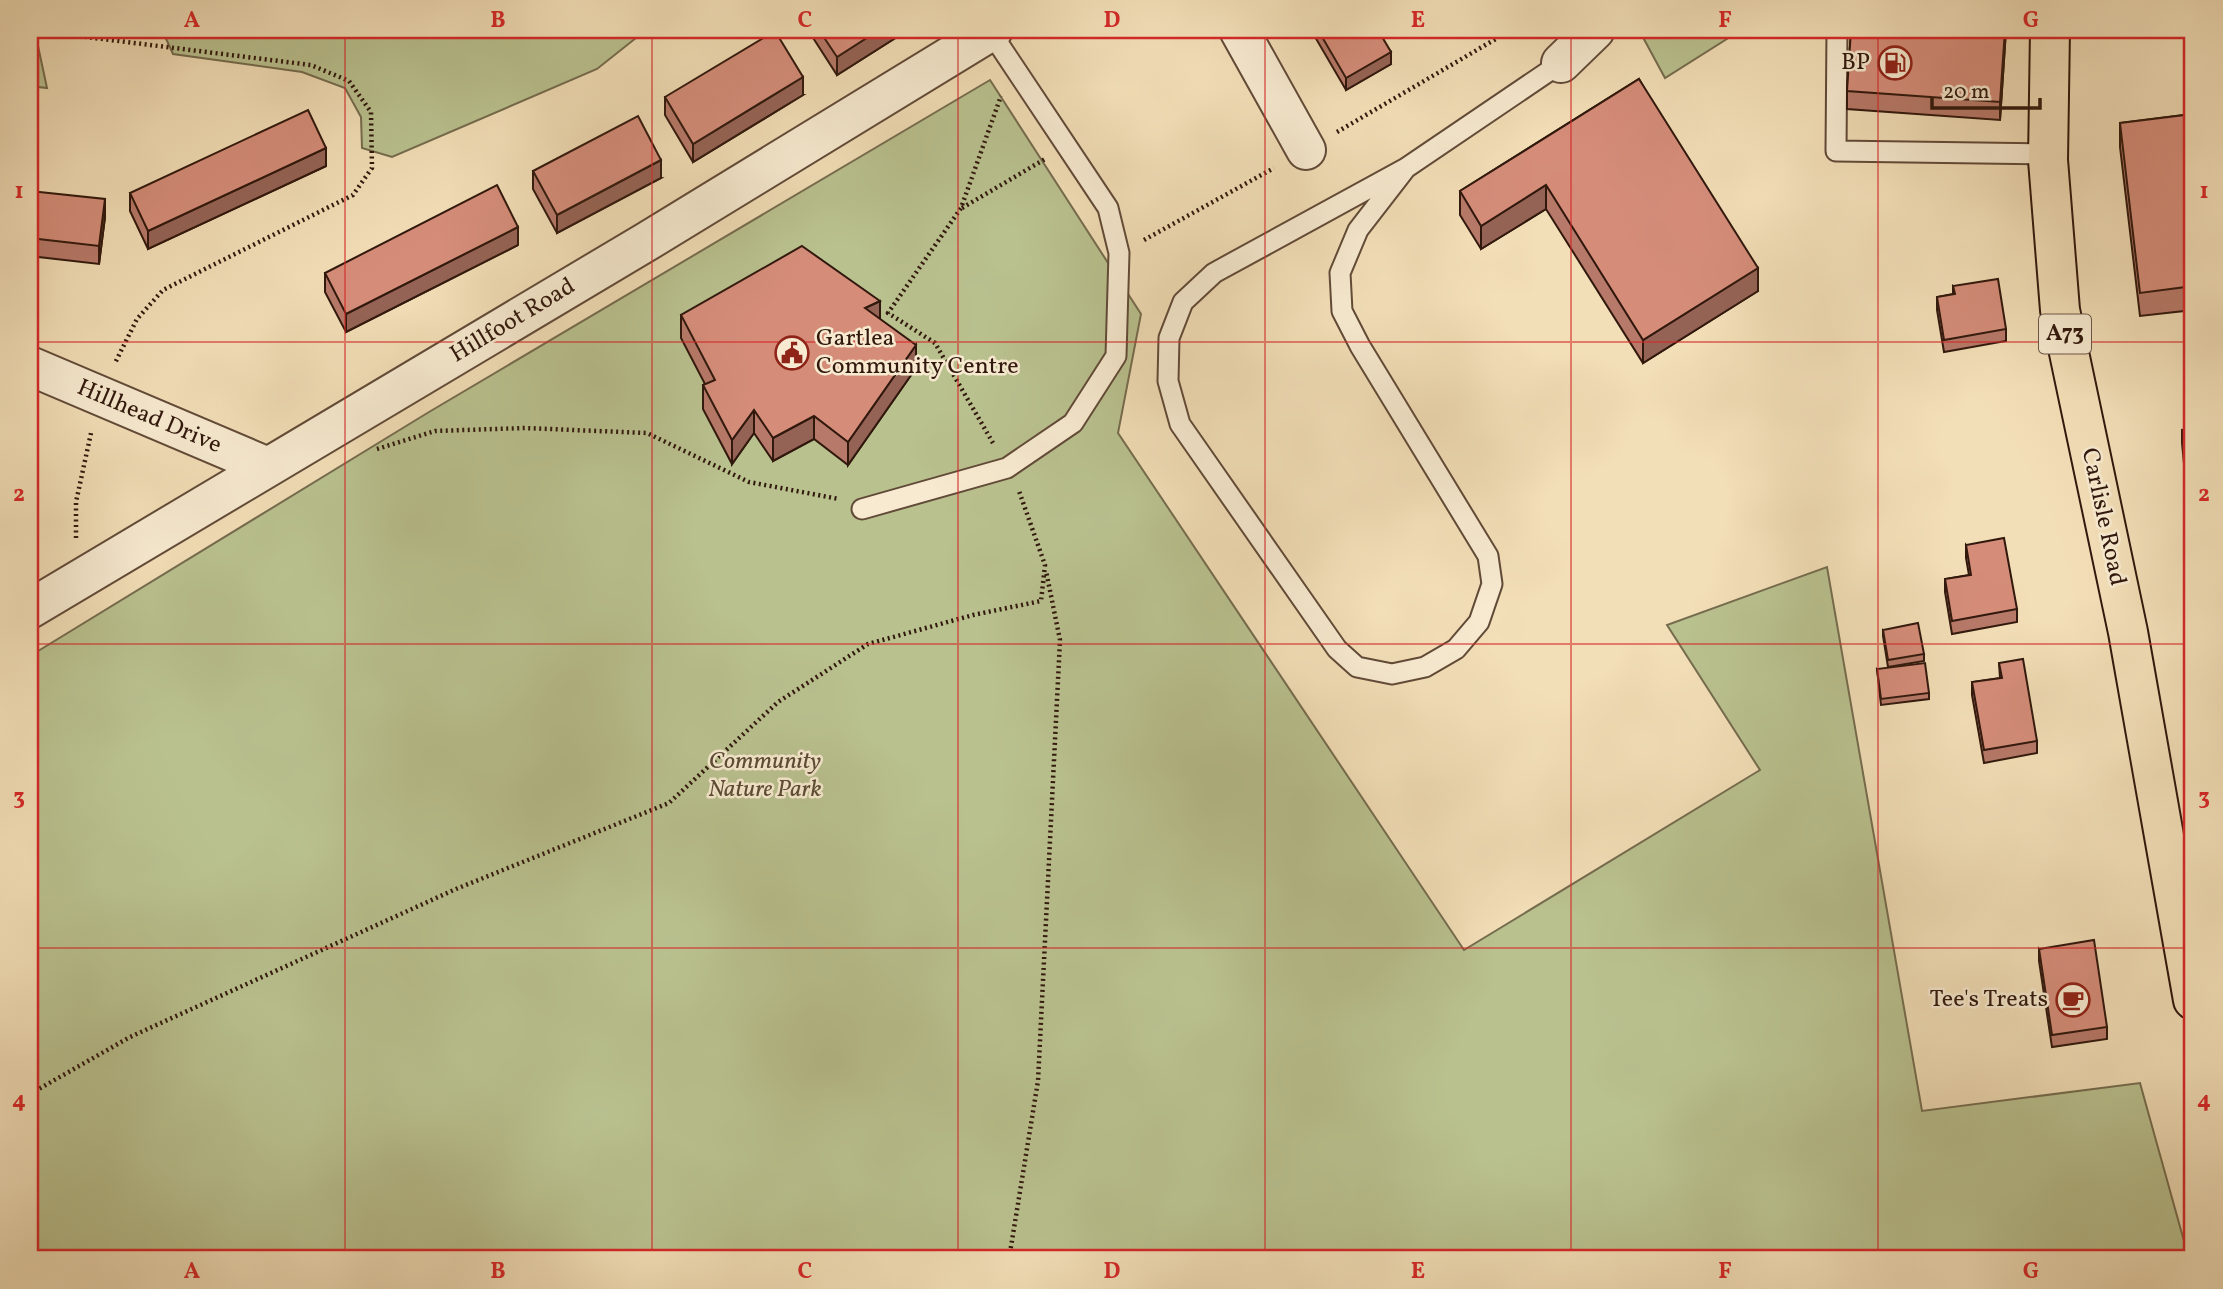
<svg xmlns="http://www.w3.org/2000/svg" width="2223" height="1289" font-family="Vollkorn,serif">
<rect width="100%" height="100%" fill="#f2deb7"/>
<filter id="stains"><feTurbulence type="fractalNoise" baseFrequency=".00286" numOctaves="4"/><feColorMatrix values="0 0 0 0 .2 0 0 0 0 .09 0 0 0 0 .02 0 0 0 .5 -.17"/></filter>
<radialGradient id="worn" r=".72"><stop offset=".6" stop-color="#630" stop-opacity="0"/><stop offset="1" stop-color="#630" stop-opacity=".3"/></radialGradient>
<path fill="#b9c18f" stroke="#756c4e" stroke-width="2" d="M162,30H646L597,69L392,157L362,148L361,117L345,88L302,72L173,54Z
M1639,30H1741L1665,78Z
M30,45L38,46L47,88L30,86Z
M990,80L1141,314L1118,433L1464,950L1760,770L1667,625L1827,567L1922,1111L2140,1083L2189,1259H30V656L429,412Z"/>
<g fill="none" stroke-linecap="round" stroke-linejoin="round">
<defs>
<path id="service" d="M1837,30L1836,151L2048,154
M1406,168L1358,230L1340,273L1342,311L1360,346L1488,556L1492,584L1479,622L1456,649L1425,667L1392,674L1357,667L1337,649L1180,424L1168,381L1169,338L1183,302L1214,273L1406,168L1561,63
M862,509L1007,468L1073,423L1116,356L1119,253L1108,208L990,31"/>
<path id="minor" d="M1239,30L1306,150
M1561,63L1595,30
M30,366L268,467
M30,609L646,242L993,30"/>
<path id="primary" d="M2050,30L2048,160L2060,310L2128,632L2193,1000"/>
</defs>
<use href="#service" stroke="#614a38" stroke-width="23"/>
<use href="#minor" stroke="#614a38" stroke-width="42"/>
<use href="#primary" stroke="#31180d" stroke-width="42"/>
<path stroke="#31180d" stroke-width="4.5" stroke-dasharray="2 3.5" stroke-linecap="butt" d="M30,30L311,65L349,81L371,112L372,168L353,195L163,290L137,319L115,363
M1337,132L1511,30
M962,208L1045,159
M1144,240L1274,168
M993,443L935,343L888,313L961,208L1001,96
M377,449L435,431L525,428L647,433L749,482L839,499
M76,538V502L91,433
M30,1094L130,1037L456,889L669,803L778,702L868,644L973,615L1041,601L1045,565L1019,491
M1009,1259L1038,1081L1060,640L1046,571"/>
<use href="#service" stroke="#f7ead0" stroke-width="19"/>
<use href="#minor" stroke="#f7ead0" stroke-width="38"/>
<use href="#primary" stroke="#f2deb7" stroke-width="38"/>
</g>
<path fill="#b77969" stroke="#31180d" stroke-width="2" d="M808,30H908L837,75Z
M1311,30H1378L1391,64L1346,90Z
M1851,30H2006L2000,120L1847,109V91Z
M1639,79L1758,291L1643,363L1546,209L1481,249L1460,215V191Z
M803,95L693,162L665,115V97Z
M2193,114V310L2140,316L2120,147V123Z
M326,166L148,249L130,211V193Z
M533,171L661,178L557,233L533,189Z
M30,191L105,217L99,264L30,256Z
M518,245L346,332L325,292V273Z
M1953,286L2006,329V341L1944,352L1937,310V297L1953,294Z
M681,315L880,319L916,368L848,465L814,439L773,461L754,433L732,464L703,409V385L705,384L681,338Z
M2193,429V506H2188L2182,443V430Z
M1966,545L2017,609V622L1952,634L1945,592V579L1969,575L1966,558Z
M1883,630L1924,654V661L1888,667L1883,636Z
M1999,663L2037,741V753L1984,763L1972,695V682L2000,678Z
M1877,669L1929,693V699L1881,705Z
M2039,949L2107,1027V1039L2052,1047L2039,961Z"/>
<path fill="#956355" stroke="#31180d" stroke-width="2" d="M879,30H908L837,75V57Z
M2005,30H2006L2000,120V102Z
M1391,52V64L1346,90V78Z
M803,77V95L693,162V144Z
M326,148V166L148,249V231Z
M661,160V178L557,233V215Z
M1546,185V209L1481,249V226Z
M105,199V217L99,264V246Z
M518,227V245L346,332V314Z
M1758,268V291L1643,363V340Z
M880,301V325L865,308Z
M916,345V368L848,465V442Z
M754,410V433L732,464V440Z
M814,416V439L773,461V438Z"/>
<path fill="#d58d7a" stroke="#31180d" stroke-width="2" d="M819,30H879L837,57Z
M1318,30H1378L1391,52L1346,78Z
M1851,30H2005L2000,102L1847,91Z
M775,31L803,77L693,144L665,97Z
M1639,79L1758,268L1643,340L1546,185L1481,226L1460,191Z
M308,110L326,148L148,231L130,193Z
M2193,114V286L2140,293L2120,123Z
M638,116L661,160L557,215L533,171Z
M497,185L518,227L346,314L325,273Z
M30,191L105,199L99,246L30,238Z
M802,246L880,301L865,308L916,345L848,442L814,416L773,438L754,410L732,440L703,385L715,380L681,315Z
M1998,279L2006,329L1944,340L1937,297L1955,294L1953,286Z
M2193,429V493L2188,494L2182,430Z
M2004,538L2017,609L1952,621L1945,579L1971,575L1966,545Z
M1918,623L1924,654L1888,660L1883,630Z
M2023,659L2037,741L1984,750L1972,682L2002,678L1999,663Z
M1925,663L1929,693L1881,699L1877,669Z
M2094,940L2107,1027L2052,1035L2039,949Z"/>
<path fill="none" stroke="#d62828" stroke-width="2" stroke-opacity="0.55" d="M345,30V1259M652,30V1259M958,30V1259M1265,30V1259M1571,30V1259M1878,30V1259M30,342H2193M30,644H2193M30,948H2193"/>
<defs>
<symbol id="fuel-ring" viewBox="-11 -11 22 22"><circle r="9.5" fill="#f7ead0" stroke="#8f2418" stroke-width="1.5"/><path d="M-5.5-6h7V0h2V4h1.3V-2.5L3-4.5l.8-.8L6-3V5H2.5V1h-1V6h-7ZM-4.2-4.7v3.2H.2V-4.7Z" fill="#8f2418"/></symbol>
<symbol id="civic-ring" viewBox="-11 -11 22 22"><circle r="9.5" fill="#f7ead0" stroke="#8f2418" stroke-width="1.5"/><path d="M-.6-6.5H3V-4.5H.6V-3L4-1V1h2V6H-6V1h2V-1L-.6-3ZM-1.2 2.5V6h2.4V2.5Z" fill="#8f2418"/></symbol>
<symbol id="cafe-ring" viewBox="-11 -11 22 22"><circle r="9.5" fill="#f7ead0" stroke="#8f2418" stroke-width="1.5"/><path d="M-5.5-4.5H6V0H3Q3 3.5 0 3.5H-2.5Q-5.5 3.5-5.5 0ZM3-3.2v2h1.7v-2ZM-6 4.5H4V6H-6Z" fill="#8f2418"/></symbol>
</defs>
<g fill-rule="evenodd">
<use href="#fuel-ring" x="1876" y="44" width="38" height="38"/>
<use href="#civic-ring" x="773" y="334" width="38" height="38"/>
<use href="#cafe-ring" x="2054" y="981" width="38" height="38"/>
</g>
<g text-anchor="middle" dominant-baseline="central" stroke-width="5" stroke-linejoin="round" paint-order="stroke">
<rect fill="#f7ead0" stroke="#6c5748" stroke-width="2" x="2039" y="314.5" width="52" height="39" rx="5"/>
<g font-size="23" font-weight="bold" fill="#31180d">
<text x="2065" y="334">A73</text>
</g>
<g font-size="24" fill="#31180d" stroke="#f7ead0" text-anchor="end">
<text x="1870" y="63">BP</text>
<text x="816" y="339" text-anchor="start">Gartlea<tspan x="816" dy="28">Community Centre</tspan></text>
<text x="2048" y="1000">Tee's Treats</text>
</g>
<g font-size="24" fill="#31180d" stroke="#f7ead0">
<text transform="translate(513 321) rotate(-31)">Hillfoot Road</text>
<text transform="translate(149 417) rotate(23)">Hillhead Drive</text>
<text transform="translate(2103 517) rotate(78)">Carlisle Road</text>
</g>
<g font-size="24" font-style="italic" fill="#5a4b34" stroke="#f7ead0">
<text x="765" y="762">Community<tspan x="765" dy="28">Nature Park</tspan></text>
</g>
</g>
<rect width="2223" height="1289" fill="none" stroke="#f2deb7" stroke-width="77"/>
<path d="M1932 98v10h108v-10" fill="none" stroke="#31180d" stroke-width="3.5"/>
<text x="1943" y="98" font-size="21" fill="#31180d" stroke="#f7ead0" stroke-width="5" paint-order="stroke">20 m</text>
<rect x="38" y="38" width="2146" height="1212" fill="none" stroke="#d62828" stroke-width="2.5"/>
<g font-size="23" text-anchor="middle" font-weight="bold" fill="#d62828">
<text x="192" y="27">A</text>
<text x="498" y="27">B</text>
<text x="805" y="27">C</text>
<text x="1112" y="27">D</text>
<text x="1418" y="27">E</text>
<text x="1725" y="27">F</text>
<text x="2031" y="27">G</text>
<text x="19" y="198">1</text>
<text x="2204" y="198">1</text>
<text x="19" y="501">2</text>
<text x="2204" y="501">2</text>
<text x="19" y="804">3</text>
<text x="2204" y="804">3</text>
<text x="19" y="1107">4</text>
<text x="2204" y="1107">4</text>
<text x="192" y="1278">A</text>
<text x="498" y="1278">B</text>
<text x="805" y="1278">C</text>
<text x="1112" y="1278">D</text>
<text x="1418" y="1278">E</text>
<text x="1725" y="1278">F</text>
<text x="2031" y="1278">G</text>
</g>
<rect width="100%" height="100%" filter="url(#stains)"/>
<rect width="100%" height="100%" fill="url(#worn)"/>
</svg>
